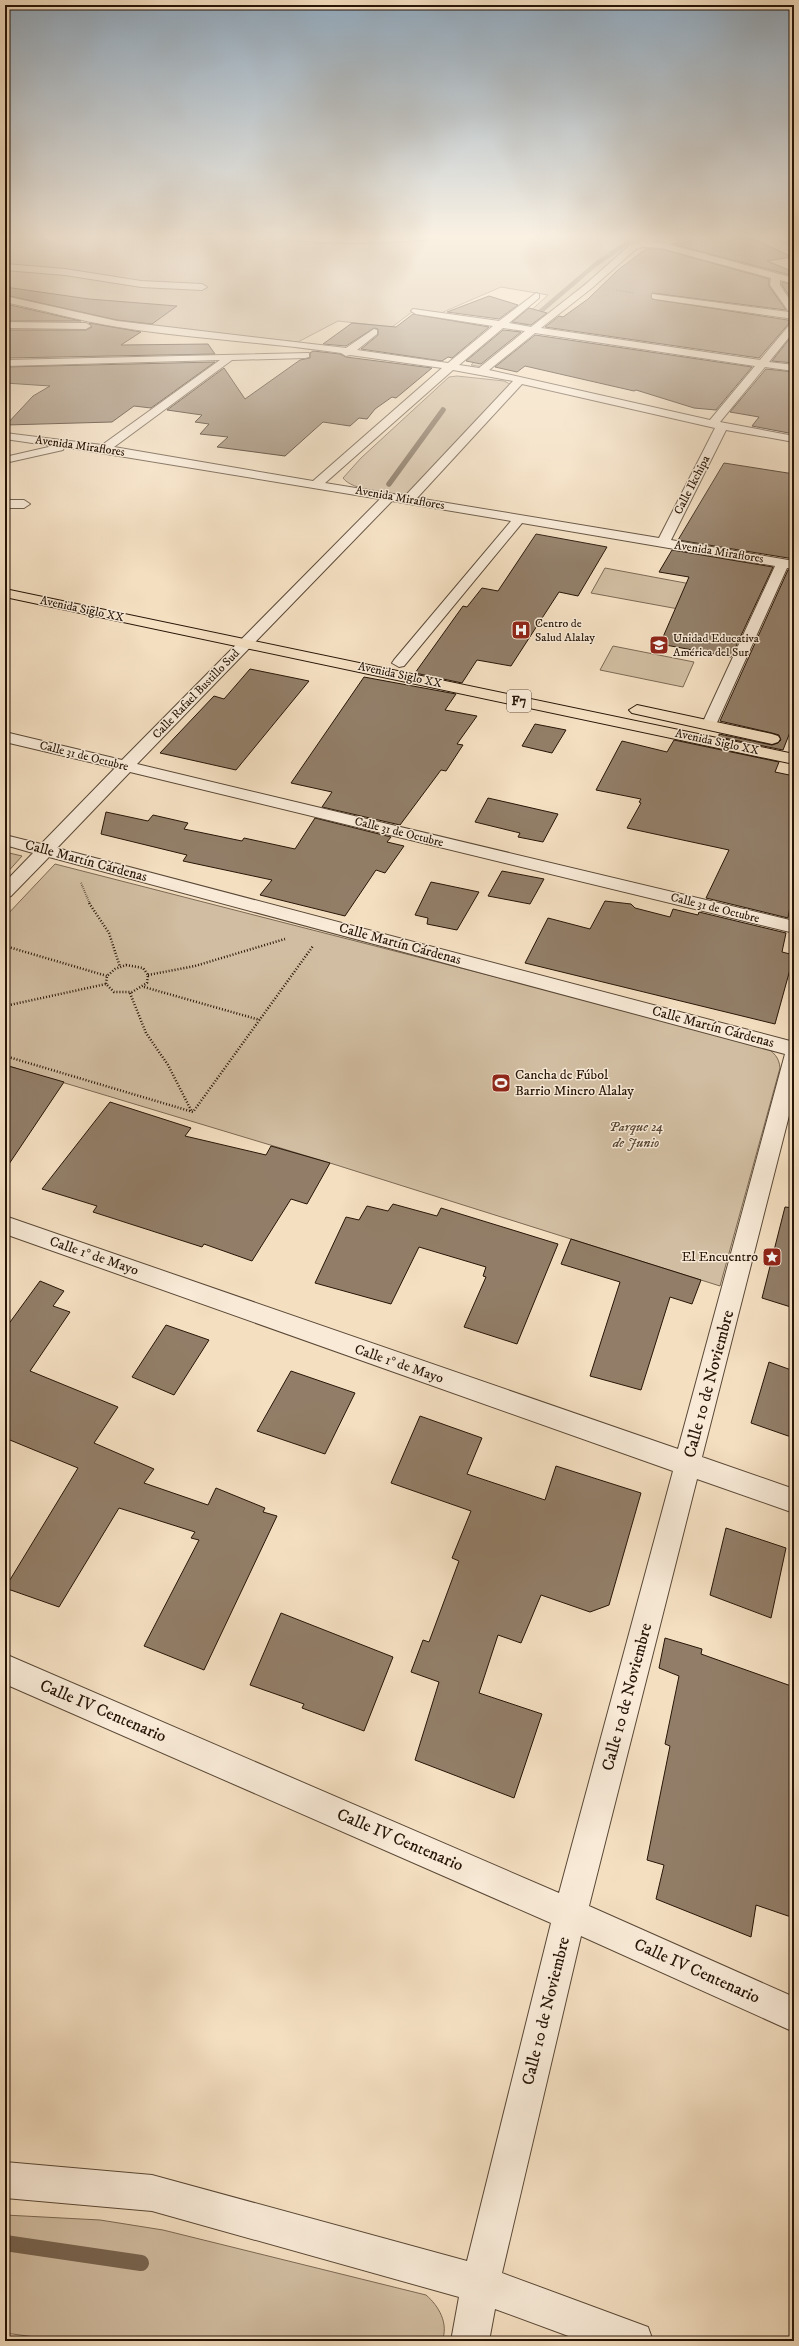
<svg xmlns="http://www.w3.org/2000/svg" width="799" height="2346" font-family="'IM FELL DW Pica',serif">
<rect width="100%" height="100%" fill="#f4dfc1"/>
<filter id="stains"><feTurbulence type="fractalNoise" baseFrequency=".005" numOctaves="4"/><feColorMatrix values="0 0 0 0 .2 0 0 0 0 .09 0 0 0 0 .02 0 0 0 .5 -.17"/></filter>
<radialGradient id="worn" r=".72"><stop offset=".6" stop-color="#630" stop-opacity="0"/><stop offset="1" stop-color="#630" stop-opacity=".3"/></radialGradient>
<path fill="#d1bda1" stroke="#7c6954" d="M5,235H261L319,243H366L459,235H657L649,240L639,239L484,367L471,365L548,295L501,287L441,313L416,309L392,327L338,321L298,342L134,325L5,295Z
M457,376L504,381L510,384L407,495C392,493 352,491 343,478L361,458L449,377Z
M605,568L696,585L684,610L591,593Z
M613,646L694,662L683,687L600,670Z
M5,852L22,856L5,875Z
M55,864L765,1046C774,1053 779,1057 780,1068L720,1286L330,1163L5,1065V917Z
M5,2215L100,2220L163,2230L426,2295C439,2306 449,2324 442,2341H65L5,2333Z"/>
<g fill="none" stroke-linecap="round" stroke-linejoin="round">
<path stroke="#786551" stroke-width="4.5" d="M507,340L596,264L639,235"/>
<path stroke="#786551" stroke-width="5.5" d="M389,484L443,410"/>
<path stroke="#786551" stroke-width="16" d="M5,2243L141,2263"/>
</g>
<path fill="#927e68" stroke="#271507" d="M731,235H746L792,257L767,261L794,272V276L672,244Z
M646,249H661L769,279V286L786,310L652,293V299L794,321L790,322L759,358L545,327L559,316L563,317L588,299L618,270Z
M782,282L794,285V303L782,285Z
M5,287L89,299L177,306L152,324L117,320L5,295Z
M489,296L518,305L499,319L447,312Z
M5,304L19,307L81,321H5Z
M529,308L547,313L531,325L512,322Z
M413,314L489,327L452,358L448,357L442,361L361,349L378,335V329L374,328L346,346L323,344L352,323L396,327Z
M89,323L141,332L121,345L208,344L215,354L5,358V330H86L92,327Z
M503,330L521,332L481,364L466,361Z
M794,333V363L772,361Z
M535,335L752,367L716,410L694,408L636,390L634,391L525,366L517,372L495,367Z
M313,351L340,354L346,357L432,368L396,398L392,397L375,409L367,419L359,418L350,426L323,422L285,456L217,447L228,437L200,434L209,424L195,422L202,415L167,410L224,368L245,399L300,360L310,358V353Z
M215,362L151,408L134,406L112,422L6,425L33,396L50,386L5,383V367Z
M766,369L794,372V434L752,426L759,417L730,412Z
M724,463L794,474V559L678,540Z
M536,534L607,547L578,596L559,592L511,666L477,660L462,683L415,673L463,606L467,607L482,588L498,591Z
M672,550L773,567L731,657L660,644L689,577L659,572Z
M788,570H794V722L783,750L719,737V734L772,745L778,743L781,740L779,735L772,733L720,721Z
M250,669L309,681L236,770L160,753L214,696L224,699Z
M364,677L456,694L445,710L477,716L457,744L463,745L446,771L441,770L400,825L322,807L332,792L291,783Z
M535,724L566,730L552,753L522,746Z
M674,740L779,762L775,772L794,776V883L788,918L706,898L729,850L627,828L641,803L639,802L641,799L596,790L622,741L667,752Z
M488,798L558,814L543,842L518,837L520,833L475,822Z
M106,812L148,821L153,815L188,823L184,829L242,841L244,838L295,849L315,818L391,837L387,842L404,846L385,873L376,870L345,916L260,895L272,880L183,861L187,855L101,834Z
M502,871L544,879L530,904L488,896Z
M431,882L479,892L457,930L427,924L428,918L415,915Z
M605,901L631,904L635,908L670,917L673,909L698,915L699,912L786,933L782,952L794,955L775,1024L525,963L548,918L590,929Z
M5,1065L64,1082L5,1170Z
M110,1102L191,1128L185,1136L266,1155L271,1146L330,1163L307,1204L291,1199L252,1261L204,1244L202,1247L93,1212L97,1206L42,1189Z
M393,1204L437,1216L441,1208L558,1244L517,1344L464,1327L486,1277L483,1276L486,1267L419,1247L391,1304L315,1283L346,1217L359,1220L367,1206L388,1211Z
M785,1207L794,1208V1308L762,1298Z
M571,1239L701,1280L692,1304L670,1297L641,1390L590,1376L620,1282L561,1264Z
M40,1281L64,1291L53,1306L70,1312L30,1371L118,1407L94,1443L154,1469L144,1483L208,1505L216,1488L265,1508L263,1512L277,1516L204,1670L144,1646L199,1540L191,1538L195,1532L119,1508L59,1607L5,1588L78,1468L5,1438V1329Z
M166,1325L209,1340L174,1395L132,1377Z
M769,1362L794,1371V1438L751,1423Z
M291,1371L355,1393L325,1454L257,1431Z
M420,1416L482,1438L467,1474L545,1500L556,1466L641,1493L609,1605L590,1612L541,1595L521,1643L498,1635L479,1693L542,1714L514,1798L415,1760L439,1682L411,1672L423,1640L429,1642L459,1561L452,1558L471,1511L391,1483Z
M726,1528L786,1548L771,1618L710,1595Z
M281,1613L393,1657L364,1731L302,1708L304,1704L250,1685Z
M665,1638L702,1649L701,1654L794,1687V1918L756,1905L751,1937L656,1899L664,1865L647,1860L670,1746L665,1744L679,1676L659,1668Z"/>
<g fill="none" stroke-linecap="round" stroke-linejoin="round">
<defs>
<path id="minor" d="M268,235L356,238L444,235C433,245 278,245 268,235Z
M650,235H659L651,242L664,243L794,278V284L780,280V285L794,306V319L655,299L652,298V294L789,312L770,285L771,278L661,248L643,247L636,249L592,288L541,328L760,360L791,323L794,322V331L769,362L794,365V371L765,367L720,422L794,436V442L726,430L671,540L794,561V569L787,568L715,727H705L702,724L775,566L522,523L404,666L399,667L392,663L394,660L511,521L392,501L137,764L794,921V933L130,772L57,848L794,1042V1096L702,1457L794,1489V1513L697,1479L589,1906L794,1997V2032L581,1936L502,2273L648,2327L653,2341H582L495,2309L489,2341H451L459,2297L152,2211L5,2198V2162L152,2175L467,2261L551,1923L5,1684V1654L559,1893L673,1471L5,1234V1216L678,1449L785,1054L49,857L11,896L5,898V882L33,853L5,845V835L41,844L115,768L5,742V732L122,760L380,499L64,447L63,450L5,463V457L53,446L5,439V433L102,445L220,360L5,366V360L309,353V357L305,358L232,360L114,447L313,481L442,368L350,355L346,356L341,353C267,342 192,339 118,327C80,321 42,310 5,302V296L117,321L346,348L374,329L377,330V334L357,350L448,363L493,326L416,314L411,311L413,309L499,321L536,293L539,294V298L509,323L531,327L586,284L630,245L640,242ZM503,328L525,331L479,368L459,365ZM535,333L755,366L710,420L489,370ZM453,370L513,381L405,496L325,483ZM522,384L715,428L659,538L417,498Z
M771,235H781L794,241V247Z
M5,264L65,269L141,281L202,284L207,287L202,290L141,287L65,275L5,270Z
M5,322L86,323L91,326L86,329L5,328Z
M5,500H24L30,504L24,508H5Z"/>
<path id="highway" d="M5,589L794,754V764L5,597Z
M637,705L772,734L778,736L780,739L778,742L772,744L632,713L629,710Z"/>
</defs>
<use href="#minor" stroke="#5a4836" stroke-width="2"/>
<use href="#highway" stroke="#271507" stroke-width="2"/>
<path stroke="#271507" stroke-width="1" stroke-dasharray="0.5 1" stroke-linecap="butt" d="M5,235V239
M616,290L634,293"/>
<path stroke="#271507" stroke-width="2" stroke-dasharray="0.5 1.5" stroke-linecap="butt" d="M81,883L90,904"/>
<path stroke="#271507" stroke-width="2.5" stroke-dasharray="1 2" stroke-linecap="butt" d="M89,903L109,933L120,967
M5,946L107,976
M126,965L143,968L148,975L147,983L132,992H114L106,984L107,976L115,969Z
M148,975L195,966L285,939
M144,987L260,1020
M130,993L146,1033L168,1065L192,1112
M5,1006L106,984
M5,1056L193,1112L313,946"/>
<use href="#minor" fill="#f8ead7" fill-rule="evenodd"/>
<use href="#highway" fill="#f4dfc1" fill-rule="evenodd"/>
</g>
<linearGradient id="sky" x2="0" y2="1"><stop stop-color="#91aabf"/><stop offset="0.42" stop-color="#faf1e3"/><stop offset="1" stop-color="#faf1e3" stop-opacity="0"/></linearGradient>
<rect width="799" height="563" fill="url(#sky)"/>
<defs>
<symbol id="hospital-square" viewBox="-11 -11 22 22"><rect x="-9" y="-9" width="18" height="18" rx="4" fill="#8f2418" stroke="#f8ead7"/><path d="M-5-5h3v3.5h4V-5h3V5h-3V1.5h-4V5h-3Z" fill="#fff"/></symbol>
<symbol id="school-square" viewBox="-11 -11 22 22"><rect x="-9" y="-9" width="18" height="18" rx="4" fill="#8f2418" stroke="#f8ead7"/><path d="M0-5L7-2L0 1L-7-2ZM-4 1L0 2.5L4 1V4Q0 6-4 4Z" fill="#fff"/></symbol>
<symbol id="stadium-square" viewBox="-11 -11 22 22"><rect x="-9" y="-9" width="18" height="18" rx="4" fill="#8f2418" stroke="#f8ead7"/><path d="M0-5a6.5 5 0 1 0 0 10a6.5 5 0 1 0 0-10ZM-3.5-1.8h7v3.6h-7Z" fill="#fff"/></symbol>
<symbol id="sight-square" viewBox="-11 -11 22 22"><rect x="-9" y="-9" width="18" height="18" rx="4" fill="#8f2418" stroke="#f8ead7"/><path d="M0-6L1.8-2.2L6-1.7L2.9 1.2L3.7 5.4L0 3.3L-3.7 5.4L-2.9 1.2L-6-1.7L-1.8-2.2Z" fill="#fff"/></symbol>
</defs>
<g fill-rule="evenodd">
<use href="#hospital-square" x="510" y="619" width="22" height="22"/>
<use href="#school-square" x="648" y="634" width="22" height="22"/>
<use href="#stadium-square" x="490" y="1072" width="22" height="22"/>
<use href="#sight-square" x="761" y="1246" width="22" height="22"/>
</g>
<g text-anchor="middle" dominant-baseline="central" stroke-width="3" stroke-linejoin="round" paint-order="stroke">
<g font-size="12" fill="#271507" stroke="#f8ead7">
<text transform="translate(80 446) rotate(8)">Avenida Miraflores</text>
<text transform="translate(692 485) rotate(-63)">Calle Ikchipa</text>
<text transform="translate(400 498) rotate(10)">Avenida Miraflores</text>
<text transform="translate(719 552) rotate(9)">Avenida Miraflores</text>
<text transform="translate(82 609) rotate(12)">Avenida Siglo XX</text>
<text transform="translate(400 675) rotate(12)">Avenida Siglo XX</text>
<text transform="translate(196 694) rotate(-46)">Calle Rafael Bustillo Sud</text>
<text transform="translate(717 742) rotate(12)">Avenida Siglo XX</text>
<text transform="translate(84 756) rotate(14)">Calle 31 de Octubre</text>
<text transform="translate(399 832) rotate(14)">Calle 31 de Octubre</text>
<text transform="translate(715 908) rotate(14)">Calle 31 de Octubre</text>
</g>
<g font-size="12" fill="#271507" stroke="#f8ead7" text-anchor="start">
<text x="535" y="623">Centro de<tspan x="535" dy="14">Salud Alalay</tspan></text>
<text x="673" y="638">Unidad Educativa<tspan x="673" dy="14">América del Sur</tspan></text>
</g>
<rect fill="#f8ead7" stroke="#665545" stroke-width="1" x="507" y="690" width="24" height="22" rx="3"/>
<g font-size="13" font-weight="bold" fill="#271507">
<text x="519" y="701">F7</text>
</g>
<g font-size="14" fill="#271507" stroke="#f8ead7">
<text transform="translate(86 861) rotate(15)">Calle Martín Cárdenas</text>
<text transform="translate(400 944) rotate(15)">Calle Martín Cárdenas</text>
<text transform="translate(713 1027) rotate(15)">Calle Martín Cárdenas</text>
<text transform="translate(94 1256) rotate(19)">Calle 1° de Mayo</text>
<text transform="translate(399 1364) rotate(19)">Calle 1° de Mayo</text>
</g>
<g font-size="14" fill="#271507" stroke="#f8ead7" text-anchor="start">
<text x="515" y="1075">Cancha de Fúbol<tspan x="515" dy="16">Barrio Minero Alalay</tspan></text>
<text x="758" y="1257" text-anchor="end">El Encuentro</text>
</g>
<g font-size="14" font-style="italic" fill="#5a4735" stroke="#f8ead7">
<text x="636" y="1127">Parque 24<tspan x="636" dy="16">de Junio</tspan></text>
</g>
<g font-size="17" fill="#271507" stroke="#f8ead7">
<text transform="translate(709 1384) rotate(-75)">Calle 10 de Noviembre</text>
<text transform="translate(627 1697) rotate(-75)">Calle 10 de Noviembre</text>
<text transform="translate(103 1711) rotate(23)">Calle IV Centenario</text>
<text transform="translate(400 1840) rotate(23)">Calle IV Centenario</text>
<text transform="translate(697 1971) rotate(24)">Calle IV Centenario</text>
<text transform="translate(546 2011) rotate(-76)">Calle 10 de Noviembre</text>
</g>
</g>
<rect width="799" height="2346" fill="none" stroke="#f4dfc1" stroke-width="20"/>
<rect x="6" y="6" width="787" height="2334" fill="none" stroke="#271507" stroke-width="2"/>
<rect x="10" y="10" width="779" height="2326" fill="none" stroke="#271507"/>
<rect width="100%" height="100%" filter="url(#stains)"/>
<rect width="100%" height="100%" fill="url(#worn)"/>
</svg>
